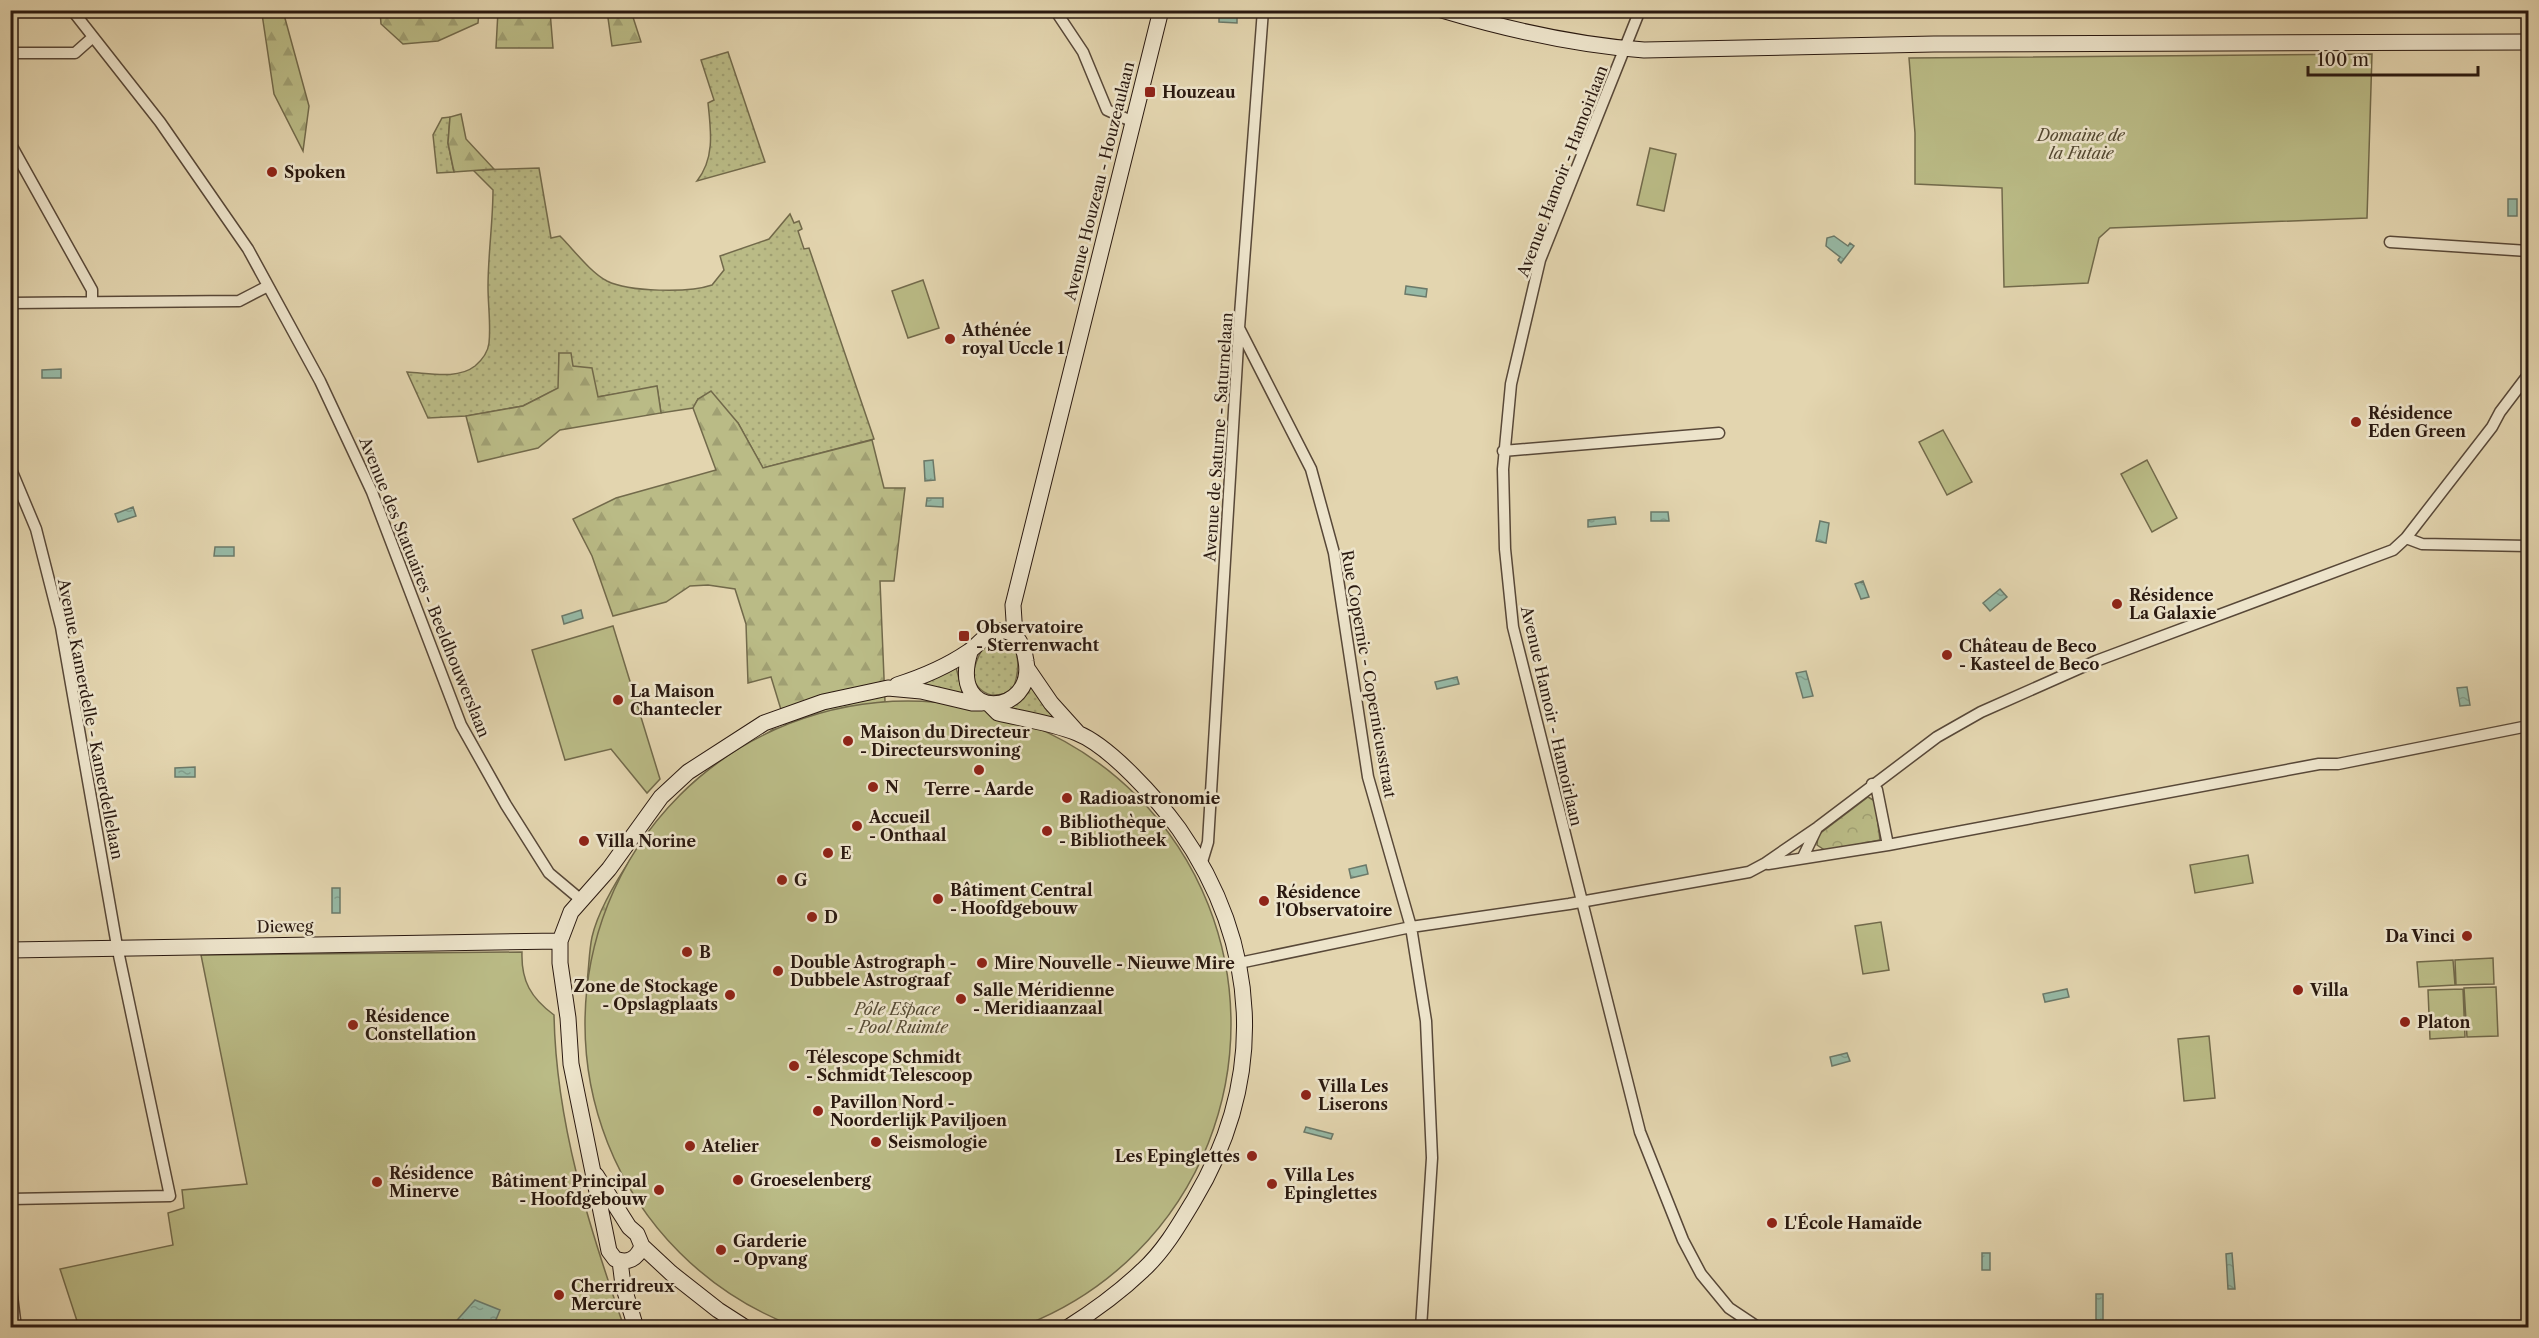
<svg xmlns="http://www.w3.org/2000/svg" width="2539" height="1338" font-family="'Libre Caslon Text',serif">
<defs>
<pattern id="grass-dots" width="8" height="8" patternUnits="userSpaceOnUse" patternTransform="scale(1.5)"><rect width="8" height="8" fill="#babb86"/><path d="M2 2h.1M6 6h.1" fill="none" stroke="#a0a073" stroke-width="1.8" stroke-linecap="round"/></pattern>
<pattern id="forest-firs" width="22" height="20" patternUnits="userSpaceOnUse" patternTransform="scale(1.5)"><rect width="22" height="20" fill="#babb86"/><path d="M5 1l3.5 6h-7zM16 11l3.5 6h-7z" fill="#a0a073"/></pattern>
<pattern id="park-crowns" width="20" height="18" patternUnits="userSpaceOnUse" patternTransform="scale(1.5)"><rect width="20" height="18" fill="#babb86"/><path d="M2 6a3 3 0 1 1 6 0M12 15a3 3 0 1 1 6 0" fill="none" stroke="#a0a073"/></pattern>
<pattern id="water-ripples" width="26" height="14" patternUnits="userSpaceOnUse" patternTransform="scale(1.5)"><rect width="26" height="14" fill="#96b9a5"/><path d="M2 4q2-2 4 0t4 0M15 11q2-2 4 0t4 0" fill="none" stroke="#819e8d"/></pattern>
</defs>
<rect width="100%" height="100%" fill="#e3d5af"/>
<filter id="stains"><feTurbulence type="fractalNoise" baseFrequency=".00333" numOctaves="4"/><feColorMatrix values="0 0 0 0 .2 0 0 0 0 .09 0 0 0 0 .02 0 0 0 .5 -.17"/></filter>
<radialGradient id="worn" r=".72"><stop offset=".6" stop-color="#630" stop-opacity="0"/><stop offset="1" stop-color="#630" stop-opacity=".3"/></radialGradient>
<path fill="url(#grass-dots)" stroke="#726a4b" stroke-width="1.5" d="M728,52L765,162L697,181C715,158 711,131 708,103L714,100L701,60Z
M450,117L448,143L454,172L437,173L433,135L442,118Z
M539,168L551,238L560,236C574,250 590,272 607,281C629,292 689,293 712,285L724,270L720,256L769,239L790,214L794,223L799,221L802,229L798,231L804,249L809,248L874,439L763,468L738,423L698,399L693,408L661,413L657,387L597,397L573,366L559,354V388L523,406L466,416L428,418L407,372C429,373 457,380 475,366C482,360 488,352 489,343C491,325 488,305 488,287C488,254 493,222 493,190L473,170Z
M1004,638C1023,648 1019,675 1012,691C993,699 981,696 972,677C976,660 982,638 1004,638Z
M956,667L963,695L921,684Z
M1030,682L1056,719L1002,708Z"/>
<path fill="url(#forest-firs)" stroke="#726a4b" stroke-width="1.5" d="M283,11L309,106L303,151L274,94L262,14Z
M380,11H479L478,23L438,41L403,44L381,24Z
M498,11H550L553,48H496Z
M607,11H631L641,42L612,46Z
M461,114L466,139L494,169L454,172L448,143L450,117Z
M559,353H571L573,366L592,368L598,397L657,386L661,413L560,430L538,448L478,462L466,416L523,406L558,388Z
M711,391L738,423L763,468L872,440L884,488H905L894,581H880L885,702L842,708L587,982C589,967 589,951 592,937C602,893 661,810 695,781C718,761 747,747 772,730L786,726L771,677L748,683L746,624L735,589L708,585L690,586L666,602L613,616L592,556L573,519L616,498L716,470L693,408L698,399Z"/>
<path fill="url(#park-crowns)" stroke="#726a4b" stroke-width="1.5" d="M1868,797L1875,801L1880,840L1826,851L1817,845L1818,835Z"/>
<path fill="#babb86" stroke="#726a4b" stroke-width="1.5" d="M2372,54L2367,218L2110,228L2099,238L2088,283L2004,287L2002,188L1915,184V133L1909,58Z
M1650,148L1676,154L1664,211L1637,205Z
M923,280L939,328L908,338L892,291Z
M1943,430L1972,482L1947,495L1919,442Z
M2147,460L2177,518L2152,532L2121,474Z
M613,626L660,779L647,793L611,749L565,760L532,650Z
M585 1024a323 323 0 1 1 646 0a323 323 0 1 1-646 0Z
M2248,855L2253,883L2195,893L2190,865Z
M1881,922L1889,970L1863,974L1855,926Z
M522,952C521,981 531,998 554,1015C556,1123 589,1227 624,1327H79L60,1269L173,1245L168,1213L184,1208L182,1190L247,1184L201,955Z
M2493,958L2494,984L2456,985L2455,960Z
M2453,960L2455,985L2419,987L2417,962Z
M2496,987L2498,1036L2467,1037L2464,988Z
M2463,989L2465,1037L2430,1039L2428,990Z
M2209,1036L2215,1098L2184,1101L2178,1039Z"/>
<path fill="url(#water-ripples)" stroke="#6b7969" stroke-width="1.5" d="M1219,13L1237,14V23L1219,22Z
M2508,199H2517V216H2508Z
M1834,236L1848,246L1850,243L1854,246L1841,263L1838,260L1840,257L1826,246L1827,238Z
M1406,286L1427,289L1426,297L1405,294Z
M61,369V378H42V370Z
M933,460L935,480L925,481L924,461Z
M927,498H943V507L926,506Z
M133,507L136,516L118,522L115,514Z
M1651,512H1668L1669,521H1651Z
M1615,517L1616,524L1588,527V520Z
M1820,521L1829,523L1826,543L1816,541Z
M215,547H234V556H214Z
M1863,581L1869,597L1861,599L1855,584Z
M2000,589L2007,597L1990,611L1983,603Z
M581,610L583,618L564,624L562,616Z
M1806,671L1813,696L1803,698L1796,673Z
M1457,677L1459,684L1437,689L1435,682Z
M2467,687L2470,705L2460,706L2457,688Z
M195,767V777H175V768Z
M1366,865L1368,874L1351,878L1349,869Z
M332,888H340V913H332Z
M2067,989L2069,997L2045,1002L2043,994Z
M1847,1053L1850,1061L1832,1066L1830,1057Z
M1306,1127L1333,1134L1331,1139L1304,1132Z
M1982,1253H1990V1270H1982Z
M2232,1253L2235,1289H2228L2226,1254Z
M2096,1294H2103V1324H2096Z
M475,1300L500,1310L493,1327H451Z"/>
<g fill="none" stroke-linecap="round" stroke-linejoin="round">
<defs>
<path id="street" d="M72,10L160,122L248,249L320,381L372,492L461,725L506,805L549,873L580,899
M1055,10L1083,52L1107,110L1131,121
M1640,10L1540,260L1511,384L1503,469L1505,549L1513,627L1640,1132L1683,1240L1701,1274L1729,1308L1759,1328
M10,53H75L93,37
M10,143L92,290V302
M2390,242L2528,251
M10,303L239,301L268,286
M1239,328L1311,469L1334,553L1368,777L1411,927L1426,1021L1432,1158L1421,1328
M1503,451L1719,433
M10,467L36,529L61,627L117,946L170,1196L10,1199
M2406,538L2422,544L2528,546
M1872,784L1877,790L1888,845
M1803,857L1817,828
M1768,864L1888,845L2319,764H2338L2528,726
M1201,865L1208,842L1239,328L1263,10
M1239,963L1411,927L1569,904L1749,872L1764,864L1818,827L1937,737L1981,712L2096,661L2393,550L2406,538L2492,427L2500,412L2528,375
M10,1280L16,1328"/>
<path id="secondary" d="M1442,10C1509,30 1574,45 1644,50L1934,44L2528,42
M1015,636L1013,605L1161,10
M1027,668L1051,703L1078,733
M897,685C922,677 946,667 968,652C978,646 985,633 998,631C1003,630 1011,632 1015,636C1021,642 1025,652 1026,661C1036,715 948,724 970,652
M990,705L998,713C1024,719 1052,723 1077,733C1110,746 1158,800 1179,829C1260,945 1267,1078 1194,1200C1179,1225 1164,1251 1143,1270C1120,1292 1094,1311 1067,1328
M10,950L560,941
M596,1175L629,1227L637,1234L642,1246L671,1273L718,1310L746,1328
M642,1246C637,1259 628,1264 615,1259L609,1251L571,1064L568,1018L560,963V941L571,912L609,869L661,797L688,772L764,723L823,702L888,688L921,691L972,703H982
M620,1261L623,1285L636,1328"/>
</defs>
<use href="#street" stroke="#584838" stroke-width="13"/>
<use href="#secondary" stroke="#2a1910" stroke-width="17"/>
<use href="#street" stroke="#ede4cb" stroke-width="10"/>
<use href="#secondary" stroke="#ede4cb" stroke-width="15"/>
</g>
<g fill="#8f2418" stroke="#ede4cb" stroke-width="2">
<rect x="1144" y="86" width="12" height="12" rx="3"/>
<circle cx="272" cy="172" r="6"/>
<circle cx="950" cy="339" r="6"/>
<circle cx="2356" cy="422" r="6"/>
<circle cx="2117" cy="604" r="6"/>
<rect x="958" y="630" width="12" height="12" rx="3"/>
<circle cx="1947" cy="655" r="6"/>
<circle cx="618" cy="700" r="6"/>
<circle cx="848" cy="741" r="6"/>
<circle cx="979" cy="770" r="6"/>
<circle cx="873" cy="787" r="6"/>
<circle cx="1067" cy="798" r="6"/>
<circle cx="857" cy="826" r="6"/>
<circle cx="1047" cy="831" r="6"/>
<circle cx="584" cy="841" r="6"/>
<circle cx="828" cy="853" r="6"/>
<circle cx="782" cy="880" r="6"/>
<circle cx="938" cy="899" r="6"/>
<circle cx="1264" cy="901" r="6"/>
<circle cx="812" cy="917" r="6"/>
<circle cx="2467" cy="936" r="6"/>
<circle cx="687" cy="952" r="6"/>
<circle cx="982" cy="963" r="6"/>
<circle cx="778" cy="971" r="6"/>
<circle cx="2298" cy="990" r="6"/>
<circle cx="730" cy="995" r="6"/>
<circle cx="961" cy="999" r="6"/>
<circle cx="2405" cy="1022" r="6"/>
<circle cx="353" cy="1025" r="6"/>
<circle cx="794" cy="1066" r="6"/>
<circle cx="1306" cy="1095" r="6"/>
<circle cx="818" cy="1111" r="6"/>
<circle cx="876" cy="1142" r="6"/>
<circle cx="690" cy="1146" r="6"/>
<circle cx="1252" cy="1156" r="6"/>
<circle cx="738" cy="1180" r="6"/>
<circle cx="377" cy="1182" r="6"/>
<circle cx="1272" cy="1184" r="6"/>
<circle cx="659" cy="1190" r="6"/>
<circle cx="1772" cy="1223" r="6"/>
<circle cx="721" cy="1250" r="6"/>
<circle cx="559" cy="1295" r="6"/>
</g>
<g text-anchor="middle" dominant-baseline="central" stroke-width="5" stroke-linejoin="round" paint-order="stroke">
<g font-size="16" font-weight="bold" fill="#2a1910" stroke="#ede4cb" text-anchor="start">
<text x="1162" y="92">Houzeau</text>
<text x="284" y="172">Spoken</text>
<text x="962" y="330">Athénée<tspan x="962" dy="18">royal Uccle 1</tspan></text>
<text x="2368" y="413">Résidence<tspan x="2368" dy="18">Eden Green</tspan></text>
<text x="2129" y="595">Résidence<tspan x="2129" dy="18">La Galaxie</tspan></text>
<text x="976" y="627">Observatoire<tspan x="976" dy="18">- Sterrenwacht</tspan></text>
<text x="1959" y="646">Château de Beco<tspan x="1959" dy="18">- Kasteel de Beco</tspan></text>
<text x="630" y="691">La Maison<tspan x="630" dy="18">Chantecler</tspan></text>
<text x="860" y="732">Maison du Directeur<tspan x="860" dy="18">- Directeurswoning</tspan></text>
<text x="885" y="787">N</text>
<text x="979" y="789" text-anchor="middle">Terre - Aarde</text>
<text x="1079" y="798">Radioastronomie</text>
<text x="869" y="817">Accueil<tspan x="869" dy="18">- Onthaal</tspan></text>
<text x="1059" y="822">Bibliothèque<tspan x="1059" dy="18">- Bibliotheek</tspan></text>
<text x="596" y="841">Villa Norine</text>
<text x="840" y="853">E</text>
<text x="794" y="880">G</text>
<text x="950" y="890">Bâtiment Central<tspan x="950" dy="18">- Hoofdgebouw</tspan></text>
<text x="1276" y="892">Résidence<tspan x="1276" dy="18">l'Observatoire</tspan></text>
<text x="824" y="917">D</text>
<text x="2455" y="936" text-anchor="end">Da Vinci</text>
<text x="699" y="952">B</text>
<text x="790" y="962">Double Astrograph -<tspan x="790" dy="18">Dubbele Astrograaf</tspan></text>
<text x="994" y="963">Mire Nouvelle - Nieuwe Mire</text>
<text x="718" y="986" text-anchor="end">Zone de Stockage<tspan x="718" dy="18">- Opslagplaats</tspan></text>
<text x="973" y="990">Salle Méridienne<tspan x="973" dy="18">- Meridiaanzaal</tspan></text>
<text x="2310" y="990">Villa</text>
<text x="365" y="1016">Résidence<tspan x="365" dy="18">Constellation</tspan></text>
<text x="2417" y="1022">Platon</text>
<text x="806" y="1057">Télescope Schmidt<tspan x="806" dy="18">- Schmidt Telescoop</tspan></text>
<text x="1318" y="1086">Villa Les<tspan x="1318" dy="18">Liserons</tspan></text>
<text x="830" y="1102">Pavillon Nord -<tspan x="830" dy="18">Noorderlijk Paviljoen</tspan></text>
<text x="888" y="1142">Seismologie</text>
<text x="702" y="1146">Atelier</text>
<text x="1240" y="1156" text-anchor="end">Les Epinglettes</text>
<text x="389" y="1173">Résidence<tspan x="389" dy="18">Minerve</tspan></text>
<text x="1284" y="1175">Villa Les<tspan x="1284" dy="18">Epinglettes</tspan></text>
<text x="750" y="1180">Groeselenberg</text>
<text x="647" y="1181" text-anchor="end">Bâtiment Principal<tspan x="647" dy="18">- Hoofdgebouw</tspan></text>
<text x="1784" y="1223">L'École Hamaïde</text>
<text x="733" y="1241">Garderie<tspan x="733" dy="18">- Opvang</tspan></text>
<text x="571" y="1286">Cherridreux<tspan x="571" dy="18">Mercure</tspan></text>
</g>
<g font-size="16" font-style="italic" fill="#554a33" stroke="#ede4cb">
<text x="2081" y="135">Domaine de<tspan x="2081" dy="18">la Futaie</tspan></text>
<text x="897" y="1009">Pôle Espace<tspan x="897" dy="18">- Pool Ruimte</tspan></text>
</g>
<g font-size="16" fill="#2a1910" stroke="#ede4cb">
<text transform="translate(1562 171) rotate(-69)">Avenue Hamoir - Hamoirlaan</text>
<text transform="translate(1099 181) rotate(-76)">Avenue Houzeau - Houzeaulaan</text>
<text transform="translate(1218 437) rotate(-86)">Avenue de Saturne - Saturnelaan</text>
<text transform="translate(425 587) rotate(68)">Avenue des Statuaires - Beeldhouwerslaan</text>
<text transform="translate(1369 674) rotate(80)">Rue Copernic - Copernicusstraat</text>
<text transform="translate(1552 716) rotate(77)">Avenue Hamoir - Hamoirlaan</text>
<text transform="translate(91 719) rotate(79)">Avenue Kamerdelle - Kamerdellelaan</text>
<text transform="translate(285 926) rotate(-1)">Dieweg</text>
</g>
</g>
<rect width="2539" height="1338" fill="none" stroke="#e3d5af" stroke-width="36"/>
<rect x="12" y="12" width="2515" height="1314" fill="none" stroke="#2a1910" stroke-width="3"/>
<rect x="18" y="18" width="2503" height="1302" fill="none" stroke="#2a1910" stroke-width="1.5"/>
<path d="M2308 66v9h170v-9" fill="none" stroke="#2a1910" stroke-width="3"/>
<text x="2317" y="66" font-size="18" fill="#2a1910" stroke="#ede4cb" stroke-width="4.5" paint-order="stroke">100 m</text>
<rect width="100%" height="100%" filter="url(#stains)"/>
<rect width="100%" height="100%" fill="url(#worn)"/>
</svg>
